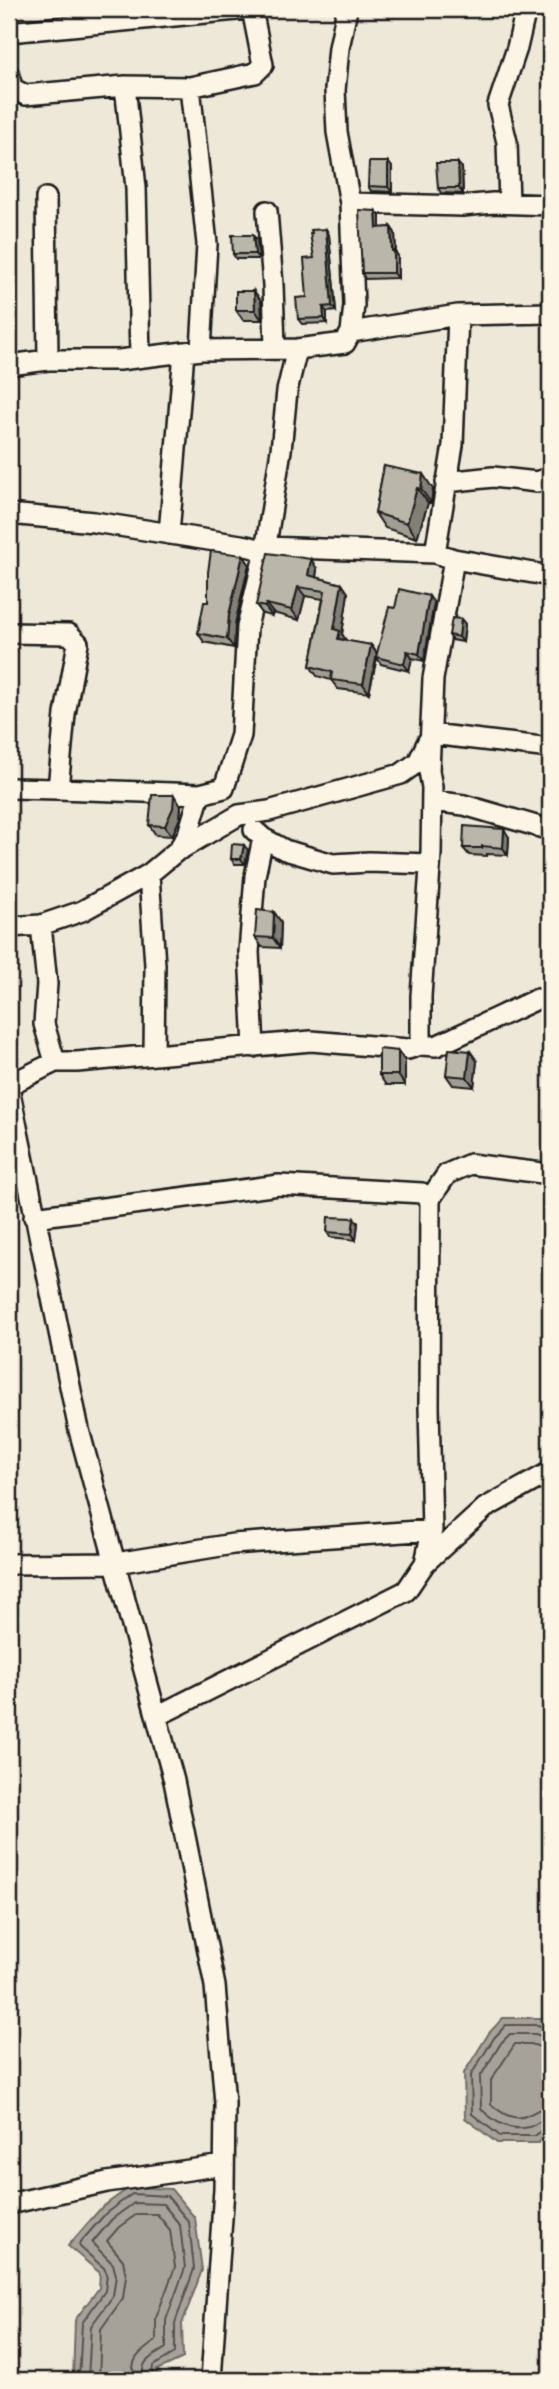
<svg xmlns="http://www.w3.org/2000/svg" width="559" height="2389" font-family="'Shantell Sans',sans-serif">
<rect width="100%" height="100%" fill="#eee8d9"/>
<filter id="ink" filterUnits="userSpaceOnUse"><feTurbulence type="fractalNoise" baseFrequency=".0143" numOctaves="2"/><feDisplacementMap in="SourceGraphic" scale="14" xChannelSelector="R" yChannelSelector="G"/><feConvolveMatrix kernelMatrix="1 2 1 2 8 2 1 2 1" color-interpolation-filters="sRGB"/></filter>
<g filter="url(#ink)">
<path fill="#a7a299" stroke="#6f6c67" stroke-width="2" d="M503,2018H541L550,2025V2132L538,2143H497L465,2118L464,2073L489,2033Z
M130,2187L171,2189L195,2218L202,2270L182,2324L183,2358L157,2370L166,2380H73L75,2320L99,2288L100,2273L68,2246L101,2208Z"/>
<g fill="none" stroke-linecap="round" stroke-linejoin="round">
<path stroke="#54524e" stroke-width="2" d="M550,2030L538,2025H506L494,2038L471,2075L472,2114L500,2136H535L544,2128L550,2126
M550,2039L535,2034H510L501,2043L480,2077L481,2109C495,2122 509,2132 529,2127C537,2125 541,2118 550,2118
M550,2050L531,2044H515L491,2080V2104C501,2113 514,2122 528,2115C537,2111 540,2107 550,2107
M79,2380L82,2323L105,2291L107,2274L104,2268L80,2247L79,2244L106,2213L132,2194L167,2196L189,2222L194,2269L175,2323V2353L153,2366L152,2374L156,2380
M88,2380L91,2326L113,2296L116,2275L113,2264L92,2243L112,2219L134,2203L163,2204L180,2225L185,2268L166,2320V2348C153,2357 137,2361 145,2380
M99,2380L101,2329L123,2298L126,2276L123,2260L107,2241L119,2227L137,2214H157L170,2230L175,2267L156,2318V2341C140,2352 129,2359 134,2380"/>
<defs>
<path id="minor" d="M9,32L247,9
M9,75L12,88L25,95L125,86L190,87L255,73L263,65L252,9
M125,86L136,188L140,357
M190,87L207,244L201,350
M46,198L48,360
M350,203L462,206L493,203L550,205
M509,203L507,142L498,105L517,48L526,9
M267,211L273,285L275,348
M458,315L550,313
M351,332L458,315L453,445L435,553
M9,365L48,360H119L201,350L297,349L345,343L351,332L354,305L350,203L337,132L335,90L339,48L347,9
M446,482L493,477L537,482L550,477
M9,514L94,522L247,546L265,551
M169,534L184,352
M265,547L435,553L454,559L433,679L429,771L432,787L431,854L421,996V1045
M454,559L550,576
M9,633L69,634L78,643L65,714L58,789L9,788
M431,734L550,748
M58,789L200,794
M432,801L464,805L550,830
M254,830L263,838L285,850L333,864L369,862L430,864
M181,849L239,815L269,811L401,774L418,762L428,741
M149,874L155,965L154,1055
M41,925L47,984L44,1024L55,1062
M9,927L41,925L82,911L149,874L178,850L188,834L200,794L224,788L241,735L247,627L265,551L281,450L287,391L297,349
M254,1047L249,952L255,876L263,838
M9,1085L55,1062H77L311,1041L408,1049L421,1045L436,1046L537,999
M9,1088L79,1430L174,1781L215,1986L225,2103L224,2189L211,2380
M430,1199L447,1174L470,1164L550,1174
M34,1217L279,1185L422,1193L430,1199L429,1407L432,1530L425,1563L406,1591L157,1716
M425,1563L485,1508L550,1472
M9,1564L116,1563L233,1544L432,1530
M9,2204L107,2182L223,2165"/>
</defs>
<use href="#minor" stroke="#1c1c1c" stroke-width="24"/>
<use href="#minor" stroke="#fcf5e5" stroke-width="19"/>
</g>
<path fill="#a09d92" stroke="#1c1c1c" stroke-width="2" d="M388,162L392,167V192L371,191L368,186Z
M462,168L463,194L441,193L438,188Z
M376,211L380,216V228L391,227L395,233L396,253L398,256V278L365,279L362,273Z
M326,229L329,235L336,311L327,312V323L302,324L298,319L307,297L314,258Z
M257,240L259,259H236L233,254Z
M254,291L261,301L262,320H243L236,310Z
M384,466L433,489L431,503H428L417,538L385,528L375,513Z
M243,555L249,564L235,624L234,648L204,642L198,633Z
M317,569L316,577L342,584L348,593L342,634L346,641L371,645L377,653L395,608L434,603L424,661L412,658L409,671L381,664L377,658L369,693L338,689L331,680L317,676L310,666L323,599L305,596L299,620L273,613L272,616L263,614L256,605Z
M461,619L465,624L463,642L452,640L449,635Z
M181,806L180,818L172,836L156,835L149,825Z
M509,837L508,855L487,854V856L469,855L463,848Z
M248,850L245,864H235L231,859Z
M274,912L281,922L280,948L262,947L255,937Z
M398,1051L405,1061V1085H386L379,1075Z
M470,1051L477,1061L474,1087L453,1085L446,1075Z
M358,1223L356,1240L330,1237L327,1232Z"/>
<path fill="#827f77" stroke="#1c1c1c" stroke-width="2" d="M388,162L392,167V192L388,187Z
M458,163L462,168L463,194L459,188Z
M376,211L380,216V233L377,228Z
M391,227L395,233L396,253L398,256V278L394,273Z
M326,229L329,235L336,311L332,306Z
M253,235L257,240L259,259L255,254Z
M254,291L261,301L262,320L255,310Z
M323,307L327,312V323L324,318Z
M423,474L433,489L431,503L421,489Z
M417,488L428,503L417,538L407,523Z
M243,555L249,564L235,624L234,648L227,639L229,615Z
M311,559L317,569L315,585L308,575Z
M342,584L348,593L342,634L346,640L338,639L334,629Z
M298,587L305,596L299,620L292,610Z
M429,596L434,603L424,661L419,654Z
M266,604L273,613L272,616L265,607Z
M461,619L465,624L463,642L459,637Z
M371,645L377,654L369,693L363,684Z
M407,651L412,658L409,671L404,664Z
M174,795L181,806L180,818L172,836L165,826Z
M504,829L509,837L508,855L503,848Z
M244,845L248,850L245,864L241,859Z
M274,912L281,922L280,948L273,938Z
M398,1051L405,1061V1085L398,1075Z
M470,1051L477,1061L474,1087L467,1077Z
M354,1218L358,1223L356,1240L352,1234Z"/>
<path fill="#bab6aa" stroke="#1c1c1c" stroke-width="2" d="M369,162H388V187L368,186Z
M436,163H458L459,188H438Z
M359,210L376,211L377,228L391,227L392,251H394V273H362Z
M326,229L332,306L323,307L324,318L298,319L296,298L307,297L304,259L314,258L310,233H312L311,230Z
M232,235H253L255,254H233Z
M236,291H254L255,310H236Z
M384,466L423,474L421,489L417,488L407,523L375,513Z
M211,551L243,555L229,615L227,639L198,633L204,602H208V572Z
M268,553L311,559L308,575L342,584L334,629L340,631L338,639L371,645L363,684L331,680L332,672L310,666L325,591L298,587L292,610L266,604L265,607L256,605Z
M399,589L429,596L419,654L407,651L404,664L376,657L389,607L395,608Z
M452,618L461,619L459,637L449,635Z
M152,795H174L173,808L165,826L149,825Z
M464,826L504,829L503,848L482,846V848H463Z
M232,844L244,845L241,859H231Z
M257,910L274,912L273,938L255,937Z
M379,1049L398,1051V1075H379Z
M449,1049L470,1051L467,1077L446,1075Z
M328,1217L354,1218L352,1234L327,1232Z"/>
</g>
<rect width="559" height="2389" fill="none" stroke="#fcf5e5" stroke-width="35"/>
<rect x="18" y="18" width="524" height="2354" fill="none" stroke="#1c1c1c" stroke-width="2.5" filter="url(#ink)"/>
</svg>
